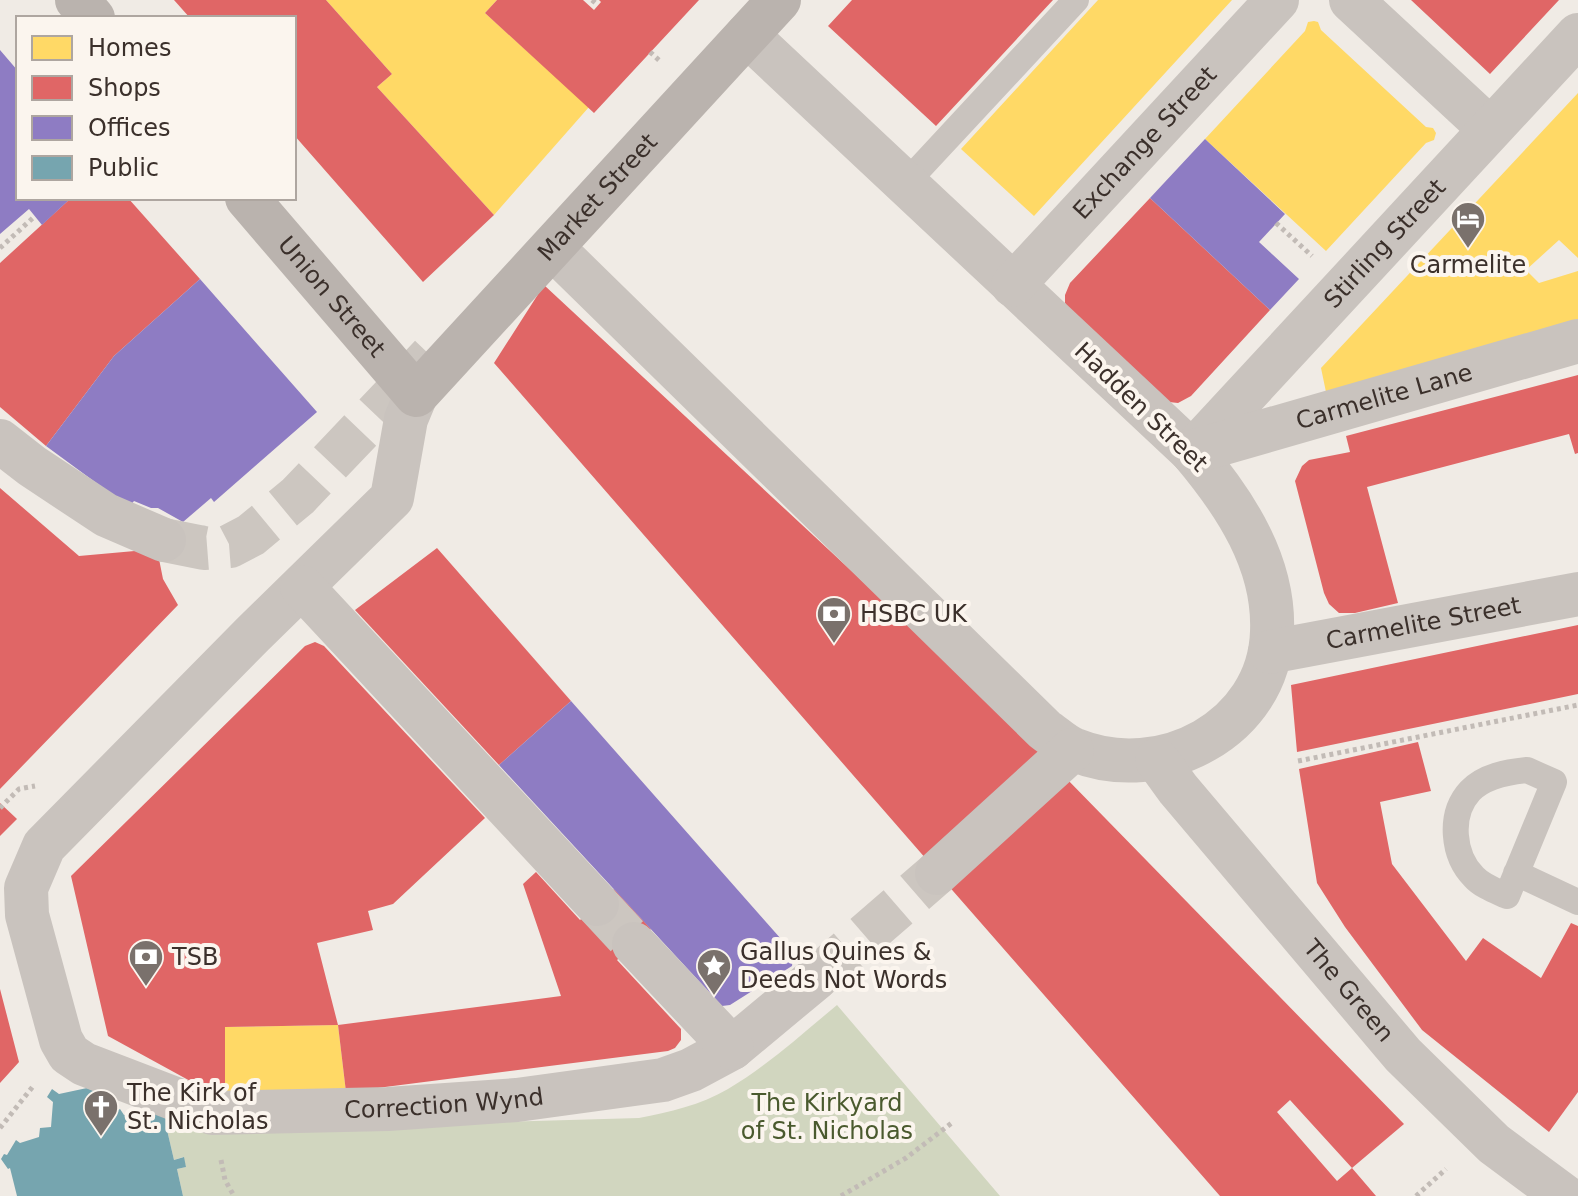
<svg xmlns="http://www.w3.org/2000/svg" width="1578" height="1196" font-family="'DejaVu Sans',sans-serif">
<rect width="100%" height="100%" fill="#f0ebe5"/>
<path fill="#d1d6bf" d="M837,1005L1000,1196H183L177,1169L186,1167L183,1157L174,1160L167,1130L169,1115L227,1130L639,1118C669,1112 701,1105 728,1089C767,1066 802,1034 837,1005Z"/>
<path fill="#ffd966" d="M326,0H497L485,13L589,107L494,215L377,87L392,74Z
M1098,0H1232L1034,216L961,149Z
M1314,21L1318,22L1321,30L1426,127L1433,128L1436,133L1434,140L1426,143L1326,251L1205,139L1305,31L1308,22Z
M1578,93V258L1559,240L1526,270L1539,283L1578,271V319L1326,392L1321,368Z
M338,1025L346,1092L225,1091V1027Z"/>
<path fill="#e06666" d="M174,0H326L392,74L377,87L494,215L423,282L294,135V18H190Z
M497,0H583L594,10L601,2L599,0H699L594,113L485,13Z
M852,0H1053L936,126L828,26Z
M1411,0H1559L1490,74Z
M71,198H128L200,279L114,356L46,446L0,407V263Z
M1150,198L1270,310L1191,396L1178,403L1169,402L1070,312L1065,303V295L1070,283Z
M544,285L1042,748L927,860L494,363Z
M1578,375V453L1575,454L1569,434L1367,487L1398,603L1355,613H1339L1329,604L1324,593L1295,481L1302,466L1309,460L1350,452L1346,436Z
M0,488L79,556L157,549L163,579L178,605L0,789Z
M437,548L571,701L499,765L355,610Z
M1578,625V694L1297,752L1291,685Z
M315,642L324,646L485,818L393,904L368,911L373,930L317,943L338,1025L561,996L523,884L536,872L580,920L614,889L651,929L617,960L681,1029V1040L675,1048L668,1051L346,1092L338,1025L225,1027V1091L192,1082L108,1036L71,876L305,646Z
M1418,742L1431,791L1380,802L1392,864L1466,961L1483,938L1541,978L1571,923L1578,926V1092L1549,1132L1422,1030L1345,927L1317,883L1299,769Z
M1064,776L1404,1124L1352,1168L1290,1100L1277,1112L1337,1181L1352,1168L1376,1196H1220L946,883Z
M0,803L17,819L0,836Z
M0,989L19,1062L0,1083Z"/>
<path fill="#8e7cc3" d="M0,50L18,71V198H71L42,225L29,209L0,234Z
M1205,139L1285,214L1259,242L1299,279L1270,310L1150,198Z
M200,279L317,412L214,502L211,498L183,522L158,508H151L134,501L129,507L46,446L114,356Z
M571,701L789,948L793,956L792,966L730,1005L722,1006L499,765Z"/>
<path fill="#76a5af" d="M87,1088L96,1092L113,1113L120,1109L124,1115L144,1110L169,1115L171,1129L167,1130L174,1160L184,1157L186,1167L177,1169L183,1196H17L10,1168L8,1169L1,1159L4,1154L7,1155L16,1140L20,1143L39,1137L40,1128L51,1127L53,1102L47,1097L52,1089L59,1094Z"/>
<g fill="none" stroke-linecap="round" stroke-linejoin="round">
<path stroke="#ccc6c0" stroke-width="44" stroke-dasharray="44 22" stroke-linecap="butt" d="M164,540L204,548L230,546L251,535L298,496L431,356
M597,904L634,944
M815,979L937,873"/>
<path stroke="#c2bbb6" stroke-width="5" stroke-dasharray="4 4" stroke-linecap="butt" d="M592,0L598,5
M650,52L661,62
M1276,223L1312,256
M0,248L35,216
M1298,761L1578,705
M0,808L19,789L35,786
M0,1128L34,1085
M221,1160L225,1180L234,1196
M841,1196L906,1158L953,1122
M1416,1196L1446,1169"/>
<path stroke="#c9c3be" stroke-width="26" d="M905,184L1076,0
M1527,770L1554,782L1507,896C1496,891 1482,886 1474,877C1453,856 1448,815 1470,791C1484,776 1507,772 1527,770Z
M1516,873L1578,902"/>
<g stroke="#c9c3be" stroke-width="44">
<path d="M1351,0L1490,129"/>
<path d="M568,263L1045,730C1054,736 1064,746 1075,750C1161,785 1269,729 1272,632C1275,563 1235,503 1192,452L747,35"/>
<path id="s1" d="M1013,285L1277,0"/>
<path id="s2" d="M416,395L406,419L392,498L253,634L44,846L26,888L27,915L61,1040L69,1054L84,1064L212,1113L388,1109L517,1100L663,1080L691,1070L732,1048L815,979"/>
<path d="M0,441L32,466L106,515L164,540"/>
<path id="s3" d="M1192,452L1578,35"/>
<path id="s4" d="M1192,452L1578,341"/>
<path d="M302,587L597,904"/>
<path id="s5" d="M1270,652L1578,594"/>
<path id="s6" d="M1157,760L1178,789L1403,1055L1494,1144L1564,1196"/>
<path d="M937,873L1072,750"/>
<path d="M634,944L732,1048"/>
</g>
<g stroke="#bab3ae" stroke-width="44">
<path d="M77,0L93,18"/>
<path id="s7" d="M247,198L416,395L779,0"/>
</g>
</g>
<defs>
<symbol id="hotel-pin" viewBox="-11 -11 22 30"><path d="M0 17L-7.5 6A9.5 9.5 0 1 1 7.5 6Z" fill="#7a716c" stroke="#fbf5ee"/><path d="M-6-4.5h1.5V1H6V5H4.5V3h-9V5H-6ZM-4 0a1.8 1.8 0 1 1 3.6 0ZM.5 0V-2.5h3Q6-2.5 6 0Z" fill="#fff"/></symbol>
<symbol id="bank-pin" viewBox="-11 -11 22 30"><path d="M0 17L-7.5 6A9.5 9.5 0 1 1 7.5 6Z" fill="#7a716c" stroke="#fbf5ee"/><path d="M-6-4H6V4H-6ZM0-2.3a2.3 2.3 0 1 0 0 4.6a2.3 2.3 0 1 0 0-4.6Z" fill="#fff"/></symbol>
<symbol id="sight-pin" viewBox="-11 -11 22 30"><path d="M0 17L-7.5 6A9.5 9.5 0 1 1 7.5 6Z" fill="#7a716c" stroke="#fbf5ee"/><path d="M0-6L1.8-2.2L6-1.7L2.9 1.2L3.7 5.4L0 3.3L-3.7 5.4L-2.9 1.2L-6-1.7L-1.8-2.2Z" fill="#fff"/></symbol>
<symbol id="church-pin" viewBox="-11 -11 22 30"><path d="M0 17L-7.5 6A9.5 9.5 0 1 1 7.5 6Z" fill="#7a716c" stroke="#fbf5ee"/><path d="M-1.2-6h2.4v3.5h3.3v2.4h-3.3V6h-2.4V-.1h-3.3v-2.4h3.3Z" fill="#fff"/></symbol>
</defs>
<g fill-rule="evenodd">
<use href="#hotel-pin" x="1448" y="199" width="40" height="54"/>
<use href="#bank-pin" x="814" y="594" width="40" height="54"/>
<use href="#bank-pin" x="126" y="937" width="40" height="54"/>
<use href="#sight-pin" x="694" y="946" width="40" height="54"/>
<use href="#church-pin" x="81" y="1087" width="40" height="54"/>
</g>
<g text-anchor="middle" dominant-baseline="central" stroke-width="8" stroke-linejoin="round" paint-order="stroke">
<g font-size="24" fill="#3b302b" stroke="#fbf5ee">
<text stroke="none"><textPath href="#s1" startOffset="194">Exchange Street</textPath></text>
<text stroke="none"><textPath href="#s7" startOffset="528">Market Street</textPath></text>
<text stroke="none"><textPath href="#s3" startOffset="284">Stirling Street</textPath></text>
<text stroke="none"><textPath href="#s7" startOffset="130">Union Street</textPath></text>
<text stroke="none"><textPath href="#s4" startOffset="200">Carmelite Lane</textPath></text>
<text transform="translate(1141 407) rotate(44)">Hadden Street</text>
<text stroke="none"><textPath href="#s5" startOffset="156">Carmelite Street</textPath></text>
<text stroke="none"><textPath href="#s6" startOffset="300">The Green</textPath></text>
<text stroke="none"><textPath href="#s2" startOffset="1204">Correction Wynd</textPath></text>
</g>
<g font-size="24" fill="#3b302b" stroke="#fbf5ee" text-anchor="start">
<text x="1468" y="265" text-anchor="middle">Carmelite</text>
<text x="860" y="614">HSBC UK</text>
<text x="740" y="952">Gallus Quines &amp;<tspan x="740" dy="28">Deeds Not Words</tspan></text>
<text x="172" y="957">TSB</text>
<text x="127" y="1093">The Kirk of<tspan x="127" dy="28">St. Nicholas</tspan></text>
</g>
<g font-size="24" fill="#4a5a2e" stroke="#fbf5ee">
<text x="827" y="1103">The Kirkyard<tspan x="827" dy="28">of St. Nicholas</tspan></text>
</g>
</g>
<rect x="16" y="16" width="280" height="184" fill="#fbf5ee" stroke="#aea6a0" stroke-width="2"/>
<rect x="32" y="36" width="40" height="24" fill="#ffd966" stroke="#aea6a0" stroke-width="2"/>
<text x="88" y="56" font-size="24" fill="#3b302b">Homes</text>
<rect x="32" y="76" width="40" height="24" fill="#e06666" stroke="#aea6a0" stroke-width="2"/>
<text x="88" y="96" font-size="24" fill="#3b302b">Shops</text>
<rect x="32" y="116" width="40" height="24" fill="#8e7cc3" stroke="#aea6a0" stroke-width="2"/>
<text x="88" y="136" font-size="24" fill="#3b302b">Offices</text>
<rect x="32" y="156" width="40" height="24" fill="#76a5af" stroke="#aea6a0" stroke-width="2"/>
<text x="88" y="176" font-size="24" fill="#3b302b">Public</text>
</svg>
